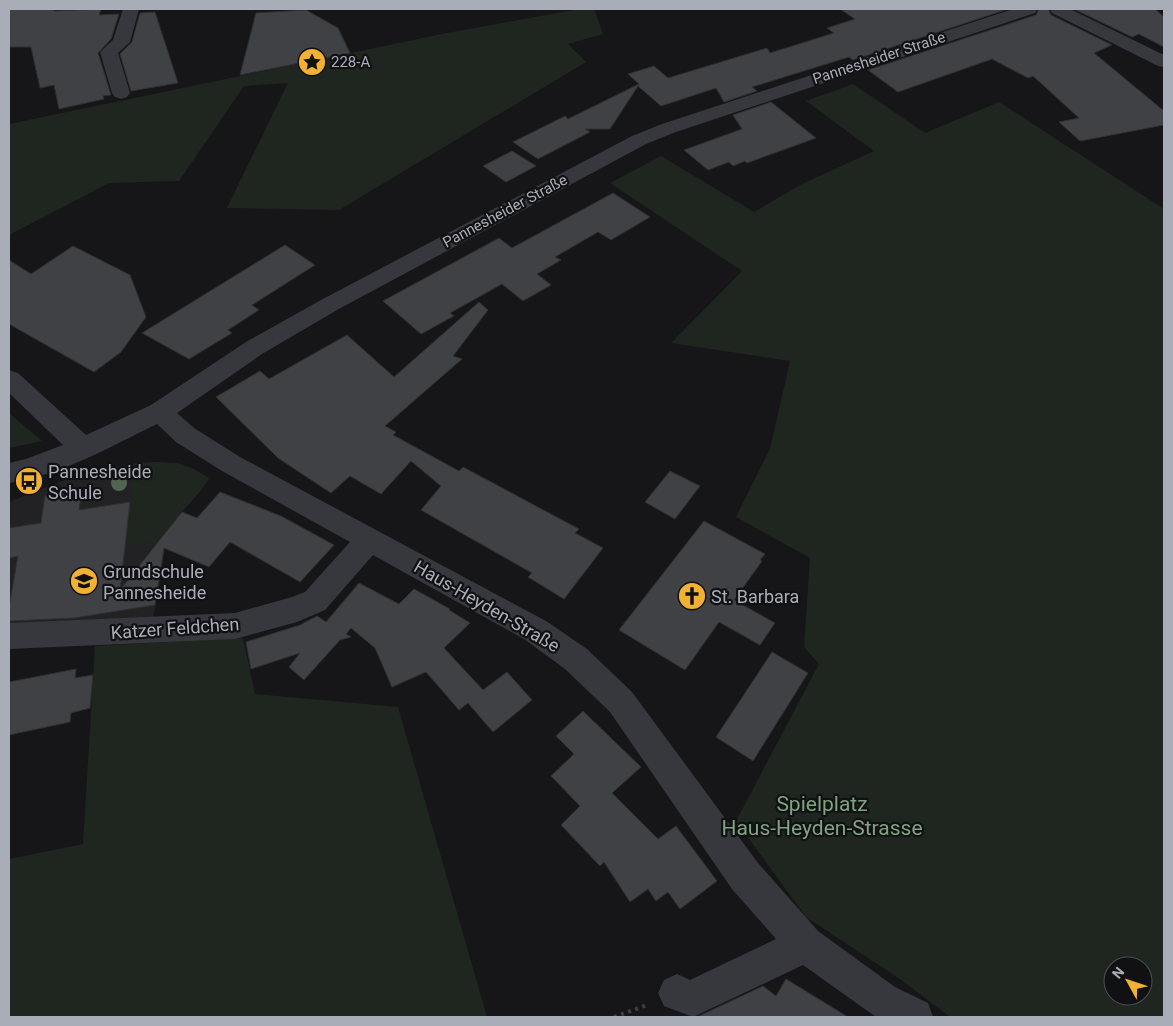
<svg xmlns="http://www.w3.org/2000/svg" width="1173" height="1026" font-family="Roboto,sans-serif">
<rect width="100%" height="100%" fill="#161618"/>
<path fill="#222225" d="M156,462L177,463L192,468L209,478L168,529L153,620L53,624L9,628V502L92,469Z"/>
<path fill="#1e261f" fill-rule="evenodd" d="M579,9H594L603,34L568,44L586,62L339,210L227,208L288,83L244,86L179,181L109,183L9,235V124L447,33Z
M853,84L925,133L999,102L1164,209V1017H950L900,979L806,917L736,821L819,664L804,647L810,558L736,517L770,449L790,361L671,343L742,271L610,183L661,156L754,212L802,184L874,151L806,101ZM1113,966H1143V996H1113Z
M9,413L42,441L9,448Z
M156,462C177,463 191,467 209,478C197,501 172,515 166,540L126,546L135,463Z
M243,638L255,694L398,707L487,1017H9V859L83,844L95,646Z"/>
<path fill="#404145" stroke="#303034" d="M9,9H55L54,11L101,9L99,15L119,14L111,39L98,53L111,95L103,96L104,99L59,109L54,85L40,88L31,47H9Z
M840,9H1008L853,60L849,57L752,87L757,91L724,102L716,88L661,106L638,86L610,129H585L590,132L538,159L513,142L565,116L568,119L639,84L628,74L654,66L668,78L767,48L770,53L834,33L827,28L855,19Z
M1039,9H1048L1051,15L1112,45L1094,53L1164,111V125L1080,141L1059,122L1079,118L1033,76L1028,78L992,59L898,92L868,70L1036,15Z
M1074,9H1155L1164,17V47L1139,34L1132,37Z
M306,10L338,28L350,53L240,75L256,13Z
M155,12L178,83L131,91L120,54L132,42L140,13Z
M771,102L816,138L747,163L745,161L733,166L729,162L708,170L684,150L742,129L733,115Z
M512,151L536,166L506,182L483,166Z
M613,193L650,217L611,240L598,232L555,257L561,260L537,274L551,285L523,301L502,284L450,313L454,316L421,334L383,301L499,238L512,248Z
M285,245L315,265L252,305L259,310L228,330L232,333L189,359L142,333Z
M73,246L130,275L146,317L121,352L94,372L9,324V260L31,274Z
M479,302L488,310L453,356L462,359L385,426L396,432L393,435L459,471L463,467L579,529L575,533L603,548L564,599L528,577L532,573L421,510L441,486L411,461L381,494L350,476L331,493L278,458L216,397L260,371L269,379L347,335L394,377Z
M670,471L700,486L675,519L645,502Z
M82,491L79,510L130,502L120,590L182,512L197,518L220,492L281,516L334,545L300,582L230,542L209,567L164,548L155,605L74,618L9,621V607L18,556L9,558V528L41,523L45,496Z
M704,521L765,554L760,560L762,561L734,600L775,623L760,645L719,622L685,670L619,630Z
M359,583L399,604L414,589L450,609L449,610L470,623L444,648L483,690L507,672L532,700L493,732L468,703L459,710L426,672L392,687L375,648L351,628L346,634L351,637L340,640L304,680L289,667L300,653L251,669L246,642L300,625L317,616L326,622Z
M772,652L808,673L753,761L716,737Z
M76,669L75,678L93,675L90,708L71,713L70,722L9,735V682Z
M583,711L641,767L612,793L658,839L676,826L717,881L680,909L668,892L656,901L648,889L630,902L604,862L600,866L561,825L580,806L551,776L574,754L556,736Z
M786,979L848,1017H697L763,986L776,996Z"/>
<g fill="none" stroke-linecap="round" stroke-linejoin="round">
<path stroke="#3d3f44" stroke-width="4" stroke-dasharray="3 4.5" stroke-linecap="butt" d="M614,1017L647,1005"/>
<path fill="#37383d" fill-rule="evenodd" d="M123,9H139L130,42L118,53L130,93L127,97L121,99L115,97L112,93L100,52L113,40Z
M1013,9H1037L1035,13L676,132L646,144L337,310L262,354L177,413L194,428L240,457L546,621L587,649L632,692L758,863L818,931L895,987L928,1003L933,1017H876L803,965L693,1017L664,1006L658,993L664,980L677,974L690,980L776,939L732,889L610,712L565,669L524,639L373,555L325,610L297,622L235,639L9,649V623L235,613L292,597L305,592L350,542L222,471L176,442L157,424C110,447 61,475 9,483V463L26,459L63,445L9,393V370L18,373L86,435L151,405L246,342L321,300L632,136L662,124Z
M1050,9H1070L1164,55V67L1158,66L1052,13Z"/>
</g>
<circle fill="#506452" cx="119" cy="483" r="8"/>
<defs>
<symbol id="sight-disc" viewBox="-11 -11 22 22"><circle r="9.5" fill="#f2b134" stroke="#111113"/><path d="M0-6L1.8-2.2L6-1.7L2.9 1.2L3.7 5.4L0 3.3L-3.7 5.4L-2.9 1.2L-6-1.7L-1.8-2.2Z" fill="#111"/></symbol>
<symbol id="bus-disc" viewBox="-11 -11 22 22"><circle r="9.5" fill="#f2b134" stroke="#111113"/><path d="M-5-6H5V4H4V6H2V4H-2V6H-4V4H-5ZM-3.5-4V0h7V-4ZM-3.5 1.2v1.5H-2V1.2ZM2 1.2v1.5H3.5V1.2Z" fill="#111"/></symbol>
<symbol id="school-disc" viewBox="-11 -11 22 22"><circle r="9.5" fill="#f2b134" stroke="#111113"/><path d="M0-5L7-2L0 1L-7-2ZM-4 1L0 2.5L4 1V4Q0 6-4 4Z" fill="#111"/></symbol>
<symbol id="church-disc" viewBox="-11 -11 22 22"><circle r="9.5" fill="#f2b134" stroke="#111113"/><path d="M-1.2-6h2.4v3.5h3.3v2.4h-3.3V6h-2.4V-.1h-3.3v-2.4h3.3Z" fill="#111"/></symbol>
</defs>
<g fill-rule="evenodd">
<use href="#sight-disc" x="296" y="46" width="32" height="32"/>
<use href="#bus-disc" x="13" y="465" width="32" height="32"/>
<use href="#school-disc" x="68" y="565" width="32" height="32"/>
<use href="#church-disc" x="676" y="580" width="32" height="32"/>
</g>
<g text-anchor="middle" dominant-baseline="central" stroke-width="4.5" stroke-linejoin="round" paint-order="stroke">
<g font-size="15" fill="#a8adb8" stroke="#111113">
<text transform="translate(879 58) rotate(-18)">Pannesheider Straße</text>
<text transform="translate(505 211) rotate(-28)">Pannesheider Straße</text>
</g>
<g font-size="15" fill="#a8adb8" stroke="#111113" text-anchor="start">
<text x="331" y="62">228-A</text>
</g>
<g font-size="18" fill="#a8adb8" stroke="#111113" text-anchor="start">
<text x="48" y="471">Pannesheide<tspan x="48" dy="21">Schule</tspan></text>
<text x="103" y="571">Grundschule<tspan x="103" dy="21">Pannesheide</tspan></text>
<text x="711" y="596">St. Barbara</text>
</g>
<g font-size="18" fill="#a8adb8" stroke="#111113">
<text transform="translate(487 606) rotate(30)">Haus-Heyden-Straße</text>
<text transform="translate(175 628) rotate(-4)">Katzer Feldchen</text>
</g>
<g font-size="21" fill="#7fa381" stroke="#111113">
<text x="822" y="804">Spielplatz<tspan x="822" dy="24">Haus-Heyden-Strasse</tspan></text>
</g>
</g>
<rect width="1173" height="1026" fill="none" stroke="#a8adb8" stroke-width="20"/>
<g transform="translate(1128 981) rotate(310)"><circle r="24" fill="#111113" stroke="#4d4f55"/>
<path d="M0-4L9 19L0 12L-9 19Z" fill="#f2b134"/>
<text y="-8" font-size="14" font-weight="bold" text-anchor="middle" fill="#a8adb8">N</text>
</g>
</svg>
